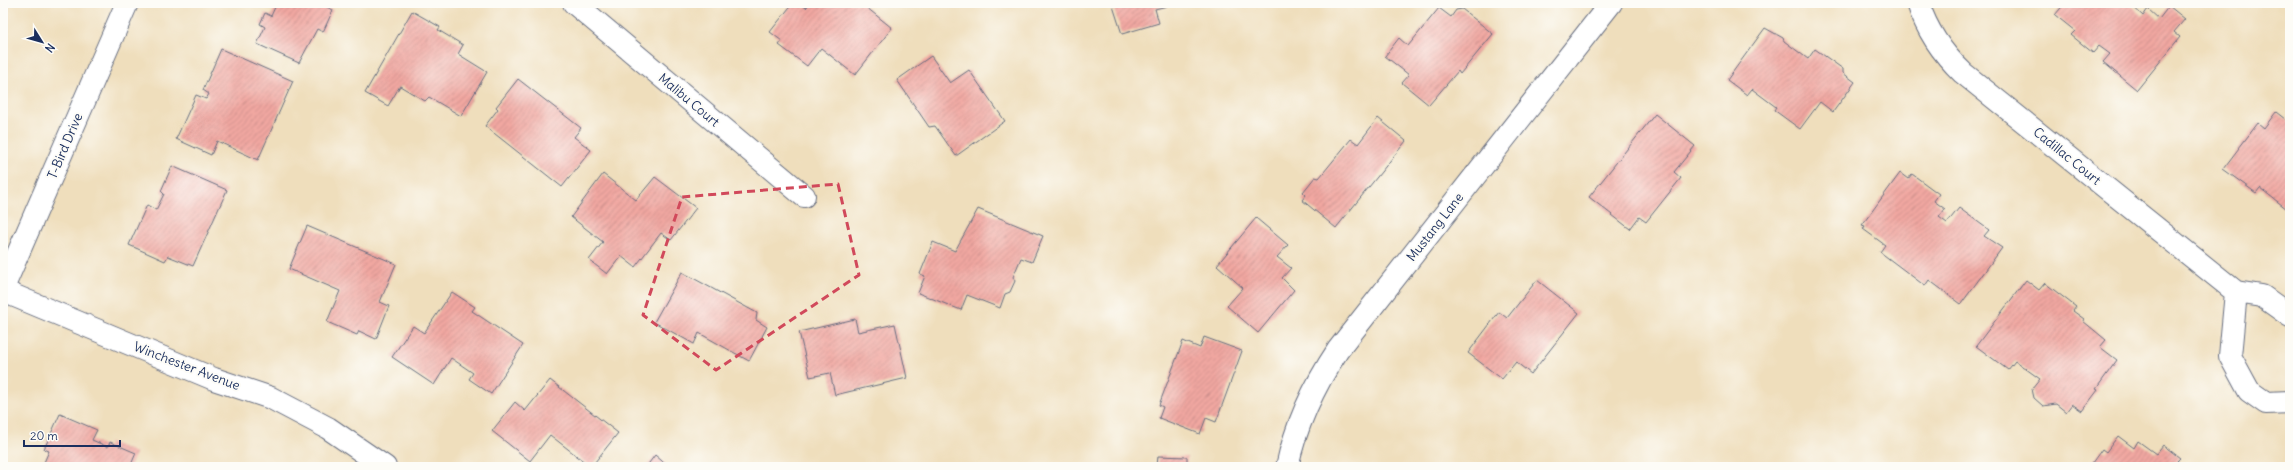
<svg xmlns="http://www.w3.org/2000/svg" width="2293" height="470" font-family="Delius,sans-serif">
<defs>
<pattern id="building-hatch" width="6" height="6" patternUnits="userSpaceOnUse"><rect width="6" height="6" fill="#f1a7a1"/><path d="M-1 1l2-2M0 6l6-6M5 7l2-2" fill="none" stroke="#c28886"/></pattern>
</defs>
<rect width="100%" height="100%" fill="#fdfcf7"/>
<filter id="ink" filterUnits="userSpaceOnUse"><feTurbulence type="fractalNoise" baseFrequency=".025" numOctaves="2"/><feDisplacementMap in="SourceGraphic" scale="8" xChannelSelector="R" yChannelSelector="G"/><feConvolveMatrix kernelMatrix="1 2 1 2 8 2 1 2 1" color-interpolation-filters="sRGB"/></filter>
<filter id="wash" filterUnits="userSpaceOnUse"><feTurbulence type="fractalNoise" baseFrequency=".012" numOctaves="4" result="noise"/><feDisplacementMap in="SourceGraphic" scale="16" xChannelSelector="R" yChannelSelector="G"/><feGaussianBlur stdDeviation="0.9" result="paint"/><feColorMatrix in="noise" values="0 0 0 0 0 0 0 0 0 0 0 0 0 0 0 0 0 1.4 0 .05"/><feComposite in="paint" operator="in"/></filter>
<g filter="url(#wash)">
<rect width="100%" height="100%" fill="#efdebc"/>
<g id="blocks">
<path fill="url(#building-hatch)" d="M272,3H329L327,7L333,10L323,32L317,29L299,63L257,44L265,27L260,24L265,13L271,16L276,5Z
M793,3H800L806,8L810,3H861L892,28L855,75L821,48L807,66L779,45L782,41L770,32Z
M1112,3H1166L1167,6L1155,9L1159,23L1122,34Z
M2065,3H2129L2143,16L2148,9L2159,19L2169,6L2185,19L2174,32L2180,37L2137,90L2103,62L2110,54L2099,46L2093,53L2071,35L2075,31L2055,15Z
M1439,8L1451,17L1456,10L1462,9L1493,34L1460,74L1458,71L1429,105L1402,83L1409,75L1385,56L1399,38L1408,46Z
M412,11L440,27L438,30L463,45L458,54L487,72L461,116L429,97L425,101L400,86L388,106L365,93Z
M1765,28L1783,38L1784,41L1808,59L1815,49L1843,69V73L1855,82L1833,112L1820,102L1800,129L1774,110L1776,107L1752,89L1747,95L1727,80Z
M221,49L293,81L258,160L217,141L211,155L176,139L196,95L206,99L209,94L203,90Z
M931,56L950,83L969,70L1005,121L956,156L935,126L929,127L897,80Z
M518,79L581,128L574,137L591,150L562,187L485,126L498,109L496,107Z
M2276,112L2290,123V204L2287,209L2260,188L2256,193L2223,169L2258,123L2264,128Z
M1655,114L1695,146L1674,172L1681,178L1646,222L1639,217L1630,229L1589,197Z
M1378,118L1406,141L1336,228L1302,200L1306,195L1303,192L1315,177L1319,178L1351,139L1358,144Z
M172,166L227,190L193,266L168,256L165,261L129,245L147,205L156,210L164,194L161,191Z
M1900,173L1908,179L1912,174L1939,194L1934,201L1945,209L1939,217L1947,223L1959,208L1989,230L1984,236L2002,248L1961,304L1929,280L1925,286L1880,252L1885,245L1863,229L1865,226L1862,225Z
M603,174L636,200L655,177L696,208L671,240L661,233L635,267L621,256L607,274L589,260L603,242L571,217Z
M978,209L1043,236L1032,262L1021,258L1013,277L1015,281L1010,292L1005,294L1000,308L967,295L961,310L918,293L925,276L920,274L933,242L955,251Z
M1256,218L1288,245L1277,257L1291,268L1282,278L1294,290L1258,333L1227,306L1243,288L1217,265Z
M307,226L396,264L380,302L389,306L376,339L359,331L357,335L327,322L340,291L289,269Z
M682,272L757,313L756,320L767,327L749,361L699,333L694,344L654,322Z
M1537,280L1579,313L1531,374L1516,362L1502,379L1468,353L1499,312L1507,318Z
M2026,280L2039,290L2045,283L2076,307L2073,311L2084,319L2083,321L2106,340L2100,347L2117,360L2096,389L2098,390L2082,411L2072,404L2066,412L2056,404L2043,406L2034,398L2032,389L2040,379L2015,361L2008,370L1976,346Z
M452,292L475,307L472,311L523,345L491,394L469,379L473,373L451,358L434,385L392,357L413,326L424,333Z
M855,319L858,332L895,324L907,378L835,395L830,373L810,377L799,332Z
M1204,337L1242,351L1216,422L1206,418L1200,434L1159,418L1163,407L1159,405L1183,341L1200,348Z
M550,380L618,433L591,467L550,435L530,461L492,431L515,402L525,411Z
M60,414L97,430L92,440L108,447L110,442L136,453L130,467H42L49,451L44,449Z
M2118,436L2134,448L2138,441L2156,454L2163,445L2180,458L2177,461L2185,467H2089L2102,449L2106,452Z
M655,455L669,467H646Z
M1158,456L1187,457V467H1134V465L1157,466Z"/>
</g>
</g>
<g filter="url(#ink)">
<use href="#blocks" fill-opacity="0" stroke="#656c7f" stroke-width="1"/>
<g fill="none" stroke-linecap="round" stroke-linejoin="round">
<defs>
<path id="minor" d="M574,3L804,196
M1918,3C1927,31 1942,53 1963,73L2236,292L2262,296L2290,316
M3,288L127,3
M3,291L214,379L271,398L328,428L385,467
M2236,292L2230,356L2249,391L2266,403L2290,402
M1287,467C1296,424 1314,386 1338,350L1611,3"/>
</defs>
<use href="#minor" stroke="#656c7f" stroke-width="24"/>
<use href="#minor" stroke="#fff" stroke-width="22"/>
</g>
</g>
<path fill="none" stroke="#d1495b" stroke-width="3" stroke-dasharray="8 5" stroke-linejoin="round" d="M838,184L859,275L716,370L643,315L682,197Z"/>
<g text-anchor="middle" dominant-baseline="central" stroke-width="4" stroke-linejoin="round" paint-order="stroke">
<g font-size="13" fill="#1b2f5e" stroke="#fdfcf7">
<text transform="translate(689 100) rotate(40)">Malibu Court</text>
<text transform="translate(65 146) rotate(-67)">T-Bird Drive</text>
<text transform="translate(2067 156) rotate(39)">Cadillac Court</text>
<text transform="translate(1435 227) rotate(-52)">Mustang Lane</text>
<text transform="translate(187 366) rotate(21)">Winchester Avenue</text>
</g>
</g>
<rect width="2293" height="470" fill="none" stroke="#fdfcf7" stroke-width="16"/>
<g transform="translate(42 42) rotate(127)" stroke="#fdfcf7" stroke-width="3" paint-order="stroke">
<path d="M0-3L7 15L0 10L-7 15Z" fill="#1b2f5e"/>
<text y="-6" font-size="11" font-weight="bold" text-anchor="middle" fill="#1b2f5e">N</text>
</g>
<path d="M24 440v6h96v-6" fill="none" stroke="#1b2f5e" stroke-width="2"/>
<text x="30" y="440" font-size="12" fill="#1b2f5e" stroke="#fdfcf7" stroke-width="3" paint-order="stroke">20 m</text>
</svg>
